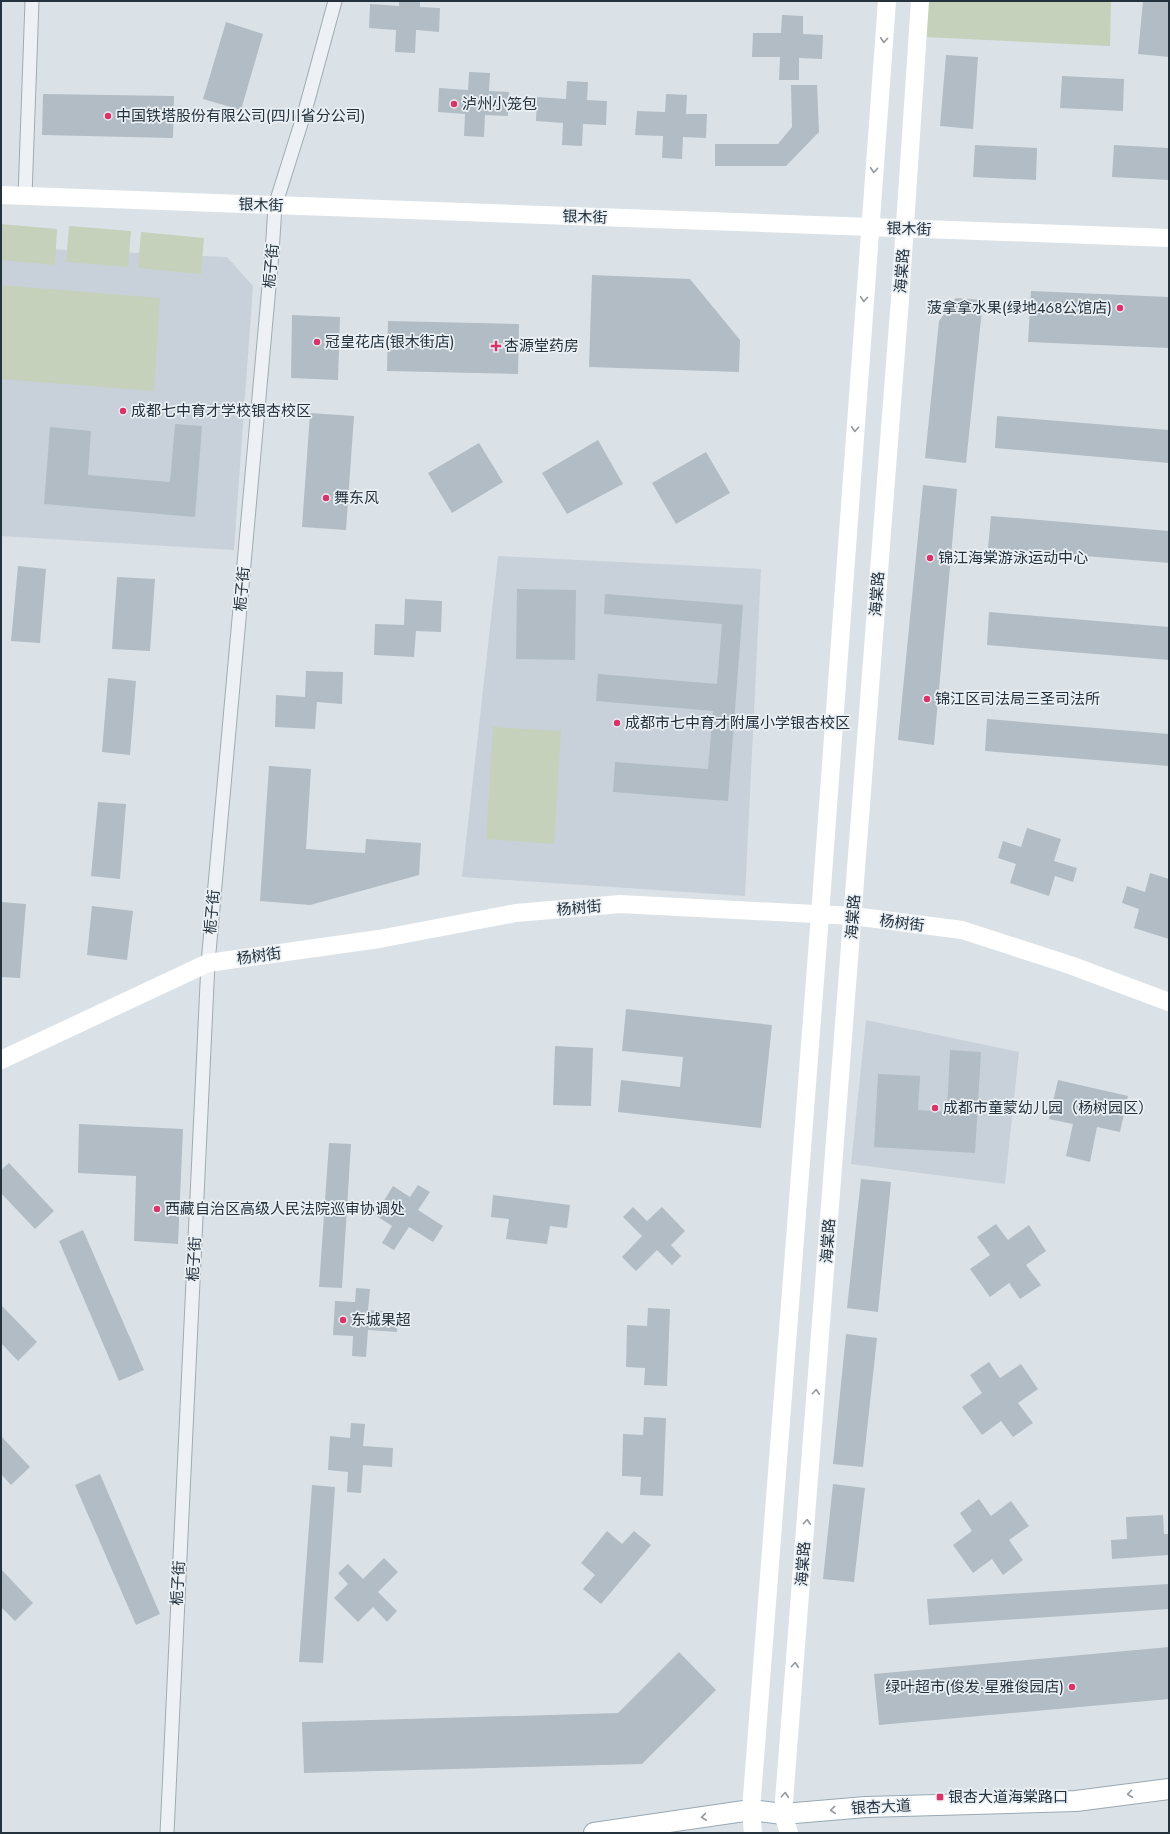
<svg xmlns="http://www.w3.org/2000/svg" width="1170" height="1834" font-family="Jost,'Noto Sans SC',sans-serif">
<rect width="100%" height="100%" fill="#dbe2e7"/>
<path fill="#c8d1d9" d="M1,247L227,257L253,286L234,550L1,536Z
M498,556L761,569L745,896L462,877Z
M866,1020L1019,1052L1005,1184L851,1164Z"/>
<path fill="#c5d1bb" d="M927,1H1111L1110,46L924,37Z
M1,224L57,229L55,265L1,260Z
M69,226L131,231L128,267L66,262Z
M141,232L204,238L201,274L138,268Z
M1,285L160,298L154,391L1,379Z
M493,727L561,731L554,844L486,839Z"/>
<path fill="#b1bcc4" d="M399,1H420V7L440,8L439,32L416,30L415,53L395,52L396,30L369,28L370,4L399,6Z
M1143,1H1169V57L1138,54Z
M782,15L803,16V34L823,35L822,59L799,58V80H779L780,57H752L753,33H781Z
M226,22L263,34L241,110L203,99Z
M946,55L978,57L973,129L940,126Z
M469,72L490,73L489,91L509,92L508,116L485,115L484,137L464,136L465,114L438,112L439,88L468,90Z
M1062,76L1124,79L1123,111L1060,108Z
M567,81L588,82L587,100L607,101L606,125L583,124L582,146L562,145L563,123L536,121L537,97L566,99Z
M791,85H817L819,132L786,166H715V144H778L792,127Z
M43,94L174,96L173,138L42,135Z
M666,94L687,95L686,114H707L706,138L683,137L682,159L662,158L663,136L635,135L637,111L665,112Z
M975,145L1037,148L1036,180L973,177Z
M1114,145L1169,148V180L1112,177Z
M592,275L690,279L740,340L739,372L589,367Z
M1031,291L1169,297V348L1028,342Z
M956,298L983,300L966,463L925,458L939,321Z
M292,315L340,317L338,380L291,378Z
M388,321L519,324L518,374L387,371Z
M310,413L354,416L346,530L302,527Z
M997,416L1169,430V463L995,448Z
M175,424L202,426L195,517L44,504L50,427L91,431L88,475L170,482Z
M598,440L623,484L567,514L542,473Z
M479,443L503,482L452,513L428,473Z
M706,452L730,493L676,524L652,483Z
M923,485L957,489L934,745L898,740Z
M991,516L1169,531V563L988,548Z
M18,566L46,569L40,643L11,641Z
M117,577L155,579L150,651L112,649Z
M517,589L576,590L575,660L516,659Z
M605,594L743,605L728,801L613,792L615,762L708,769L713,711L596,701L598,674L717,684L722,624L604,614Z
M405,599L442,601L441,632L416,631L414,657L374,655L375,624L404,625Z
M989,612L1169,627V660L987,645Z
M306,671L343,672L342,704L317,702L315,729L275,727L276,695L305,697Z
M108,678L136,681L130,755L102,752Z
M987,719L1169,734V766L985,751Z
M269,766L311,769L306,849L365,853L366,839L421,843L419,875L310,905L260,901Z
M98,802L126,804L120,879L91,876Z
M1027,828L1061,839L1054,861L1077,868L1073,882L1055,876L1049,896L1010,883L1016,864L998,858L1003,841L1021,847Z
M1150,873L1169,879V939L1134,928L1139,909L1122,903L1127,886L1145,892Z
M1,902L26,904L20,978L1,977Z
M92,906L133,911L127,960L87,955Z
M626,1009L772,1025L761,1128L618,1112L621,1080L680,1087L683,1057L622,1051Z
M555,1046L593,1048L591,1106L553,1105Z
M950,1050L981,1052L975,1153L874,1147L878,1074L920,1076L918,1110L947,1112Z
M1058,1080L1128,1096L1120,1132L1097,1127L1090,1162L1066,1156L1073,1124L1049,1119Z
M79,1124L183,1129L178,1244L134,1241L136,1176L78,1173Z
M329,1143L351,1144L342,1288L319,1287Z
M9,1163L54,1211L35,1229L1,1193V1170Z
M861,1179L891,1182L878,1312L847,1308Z
M418,1185L430,1192L418,1210L443,1226L433,1242L409,1227L394,1250L382,1243L392,1226L375,1215L393,1186L410,1197Z
M493,1195L570,1205L567,1228L550,1226L547,1244L506,1239L509,1219L491,1217Z
M633,1207L647,1221L662,1207L685,1231L671,1245L681,1256L672,1265L657,1250L636,1271L622,1257L642,1236L623,1217Z
M996,1224L1008,1240L1029,1225L1046,1251L1026,1265L1041,1285L1020,1299L1009,1283L990,1297L970,1269L990,1255L977,1237Z
M83,1230L144,1370L119,1381L59,1241Z
M356,1288L370,1289L368,1310L398,1312L397,1332L368,1330L366,1357L352,1356L353,1336L333,1335L335,1301L355,1302Z
M1,1305L37,1342L18,1361L1,1343Z
M648,1308L670,1309L667,1386L644,1385L645,1368L626,1367L627,1325L647,1326Z
M846,1334L877,1338L863,1467L833,1464Z
M989,1362L1000,1378L1021,1364L1038,1389L1018,1403L1033,1423L1013,1437L1001,1421L982,1435L962,1407L982,1393L970,1375Z
M644,1417L666,1418L663,1496L640,1495L641,1477L622,1476L623,1434L643,1435Z
M351,1423L365,1424L363,1446L393,1448L392,1467L363,1465L361,1493L347,1492L348,1472L328,1470L330,1436L350,1438Z
M1,1436L30,1467L11,1485L1,1474Z
M100,1474L160,1614L136,1625L75,1485Z
M833,1484L865,1488L854,1582L823,1579Z
M312,1485L335,1487L323,1663L299,1662Z
M979,1499L991,1516L1011,1501L1029,1526L1009,1540L1023,1560L1003,1575L992,1559L973,1573L953,1545L972,1531L960,1513Z
M1163,1515L1164,1534H1169V1555L1112,1559L1111,1540L1127,1539L1126,1517Z
M607,1531L622,1544L634,1531L651,1545L601,1604L583,1589L595,1575L581,1563Z
M384,1558L398,1572L378,1592L397,1611L387,1622L373,1607L358,1622L334,1598L348,1584L338,1573L348,1564L363,1579Z
M1,1569L33,1603L15,1621L1,1607Z
M1169,1584V1609L929,1625L927,1599Z
M1169,1647V1699L879,1725L874,1674Z
M679,1652L716,1690L642,1764L304,1773L302,1722L618,1713Z"/>
<g fill="none" stroke-linecap="round" stroke-linejoin="round">
<defs>
<path id="street" d="M25,196L32,1
M167,1833L208,963L272,253L275,206L305,111L335,1"/>
<path id="primary" d="M594,1833L751,1810L783,1814L866,1807L1076,1801L1169,1789"/>
</defs>
<use href="#street" stroke="#a0aab1" stroke-width="15"/>
<use href="#primary" stroke="#99a8b3" stroke-width="22"/>
<use href="#street" stroke="#edf1f5" stroke-width="13"/>
<path stroke="#fff" stroke-width="18" d="M1,195L1169,238
M1,1060L208,963L379,939L516,913L620,904L853,916L962,930L1070,965L1169,1002
M753,1833L751,1810L820,915L887,1
M789,1833L783,1814L900,299L920,1"/>
<use href="#primary" stroke="#fff" stroke-width="20"/>
</g>
<defs><path id="oneway-chevron" d="M-2-3.5L2.5 0L-2 3.5" fill="none" stroke-width="1.6" stroke-linecap="round" stroke-linejoin="round"/></defs>
<g stroke="#92989e">
<use href="#oneway-chevron" transform="translate(884 40) rotate(94)"/>
<use href="#oneway-chevron" transform="translate(874 170) rotate(94)"/>
<use href="#oneway-chevron" transform="translate(864 299) rotate(94)"/>
<use href="#oneway-chevron" transform="translate(855 429) rotate(94)"/>
<use href="#oneway-chevron" transform="translate(816 1392) rotate(-86)"/>
<use href="#oneway-chevron" transform="translate(807 1522) rotate(-86)"/>
<use href="#oneway-chevron" transform="translate(795 1665) rotate(-85)"/>
<use href="#oneway-chevron" transform="translate(1130 1794) rotate(173)"/>
<use href="#oneway-chevron" transform="translate(785 1795) rotate(-85)"/>
<use href="#oneway-chevron" transform="translate(833 1810) rotate(175)"/>
<use href="#oneway-chevron" transform="translate(704 1817) rotate(172)"/>
</g>
<g fill="#d9336a" stroke="#eaf0f4" stroke-width="1.5">
<circle cx="454" cy="104" r="4"/>
<circle cx="108" cy="116" r="4"/>
<circle cx="1120" cy="308" r="4"/>
<circle cx="317" cy="342" r="4"/>
<path d="M494 340h4v4h4v4h-4v4h-4v-4h-4v-4h4z"/>
<circle cx="123" cy="411" r="4"/>
<circle cx="326" cy="498" r="4"/>
<circle cx="930" cy="558" r="4"/>
<circle cx="927" cy="699" r="4"/>
<circle cx="617" cy="723" r="4"/>
<circle cx="935" cy="1108" r="4"/>
<circle cx="157" cy="1209" r="4"/>
<circle cx="343" cy="1320" r="4"/>
<circle cx="1072" cy="1687" r="4"/>
<rect x="936" y="1793" width="8" height="8" rx="2"/>
</g>
<g text-anchor="middle" dominant-baseline="central" stroke-width="3.5" stroke-linejoin="round" paint-order="stroke">
<g font-size="15" fill="#24323e" stroke="#eaf0f4" text-anchor="start">
<text x="462" y="104">泸州小笼包</text>
<text x="116" y="116">中国铁塔股份有限公司(四川省分公司)</text>
<text x="1112" y="308" text-anchor="end">菠拿拿水果(绿地468公馆店)</text>
<text x="325" y="342">冠皇花店(银木街店)</text>
<text x="504" y="346">杏源堂药房</text>
<text x="131" y="411">成都七中育才学校银杏校区</text>
<text x="334" y="498">舞东风</text>
<text x="938" y="558">锦江海棠游泳运动中心</text>
<text x="935" y="699">锦江区司法局三圣司法所</text>
<text x="625" y="723">成都市七中育才附属小学银杏校区</text>
<text x="943" y="1108">成都市童蒙幼儿园（杨树园区）</text>
<text x="165" y="1209">西藏自治区高级人民法院巡审协调处</text>
<text x="351" y="1320">东城果超</text>
<text x="1064" y="1687" text-anchor="end">绿叶超市(俊发·星雅俊园店)</text>
<text x="948" y="1797">银杏大道海棠路口</text>
</g>
<g font-size="15" fill="#24323e" stroke="#eaf0f4">
<text transform="translate(261 205) rotate(2)">银木街</text>
<text transform="translate(585 217) rotate(2)">银木街</text>
<text transform="translate(909 229) rotate(2)">银木街</text>
<text transform="translate(271 266) rotate(-85)">栀子街</text>
<text transform="translate(902 271) rotate(-86)">海棠路</text>
<text transform="translate(242 589) rotate(-85)">栀子街</text>
<text transform="translate(877 594) rotate(-86)">海棠路</text>
<text transform="translate(579 908) rotate(-5)">杨树街</text>
<text transform="translate(212 912) rotate(-85)">栀子街</text>
<text transform="translate(853 917) rotate(-86)">海棠路</text>
<text transform="translate(902 923) rotate(7)">杨树街</text>
<text transform="translate(259 956) rotate(-8)">杨树街</text>
<text transform="translate(828 1241) rotate(-86)">海棠路</text>
<text transform="translate(194 1259) rotate(-87)">栀子街</text>
<text transform="translate(803 1564) rotate(-86)">海棠路</text>
<text transform="translate(178 1583) rotate(-87)">栀子街</text>
<text transform="translate(881 1807) rotate(-3)">银杏大道</text>
</g>
</g>
<rect width="1170" height="1834" fill="none" stroke="#24323e" stroke-width="4"/>
</svg>
